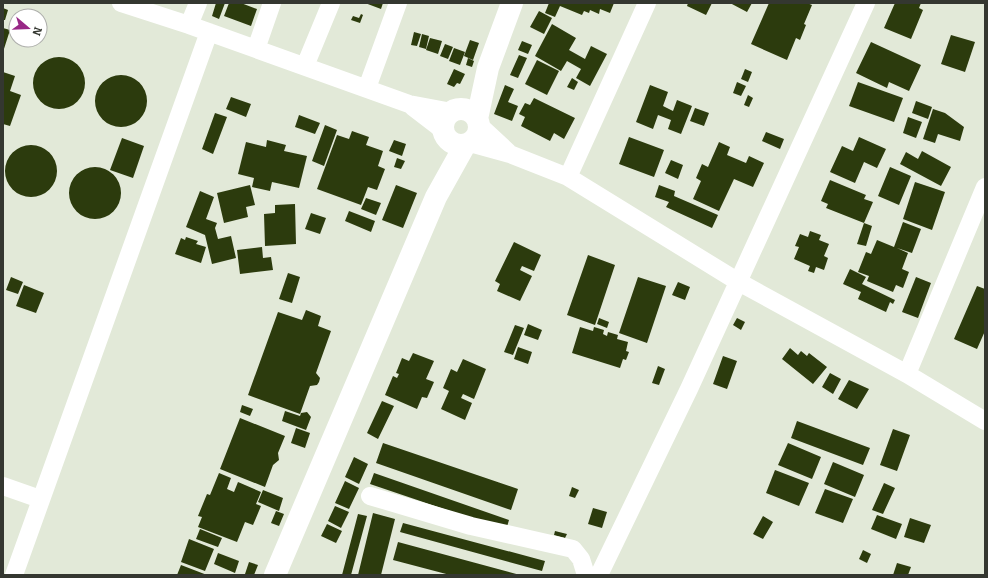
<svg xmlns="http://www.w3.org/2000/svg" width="988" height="578" font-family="Bitter,serif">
<rect width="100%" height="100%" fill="#e2e9d8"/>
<path fill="#2c3b0d" d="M216,3H225L219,19L212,16Z
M229,3H241L257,9L251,26L224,16Z
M365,3H383L381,9Z
M549,3H614L610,13L600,9L599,14L590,10L589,13L584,11L582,15L560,6L555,17L545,13Z
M688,3H712L706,15L687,6Z
M730,3H752L747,12Z
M769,3H807L812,5L804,24L806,25L800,40L796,38L787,60L751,44Z
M895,3H921L919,8L923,10L911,39L884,28Z
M3,8L8,10L5,20H3Z
M539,11L552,18L544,34L530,27Z
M361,14L363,15L360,23L351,20L353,16L359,18Z
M552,24L576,38L569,50L585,59L591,46L607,54L590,86L576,78L581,69L567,61L561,71L535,56Z
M3,28L10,30L3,52Z
M414,32L421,34L417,46L411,45Z
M422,34L429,36L426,49L419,47Z
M951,35L975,42L965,72L941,64Z
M430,38L442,41L438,54L426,50Z
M470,40L479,43L473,60L464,56Z
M522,41L532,45L528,54L518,50Z
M871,42L921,65L909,91L889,82L887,88L856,73Z
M445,44L453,47L448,59L440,56Z
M454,48L465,52L460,65L449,61Z
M519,55L527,58L518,78L510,75Z
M33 83a26 26 0 1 1 52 0a26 26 0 1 1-52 0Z
M468,58L474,61L472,67L466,65Z
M537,60L559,71L547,95L525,84Z
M454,69L465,74L460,84L457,83L454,87L447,84Z
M745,69L752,72L748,82L741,79Z
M3,72L15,76L10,91L21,95L10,126L3,124Z
M95 101a26 26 0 1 1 52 0a26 26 0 1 1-52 0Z
M572,78L578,82L574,90L567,87Z
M737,82L746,86L741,96L733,93Z
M858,82L903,98L894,122L849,106Z
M505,85L514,89L508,102L518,106L512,121L494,114Z
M650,85L668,92L663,106L673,111L677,100L692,106L681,134L668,129L671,120L658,115L653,129L636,122Z
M748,95L753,98L749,107L744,105Z
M231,97L251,104L246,117L226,109Z
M534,98L575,118L564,139L554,133L550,141L521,126L525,117L519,114L525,103L530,105Z
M916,101L932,107L928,119L912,113Z
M695,108L709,113L704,126L690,121Z
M933,109L945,113L964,127L960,141L938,134L935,143L923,139Z
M215,113L227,117L213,154L202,149Z
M299,115L320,123L315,134L295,127Z
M908,117L922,122L916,138L903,133Z
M325,125L337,130L324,166L312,161Z
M352,131L369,137L366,145L383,151L378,166L385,169L377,190L368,187L361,205L317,189L337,135L349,139Z
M766,132L784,139L780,149L762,141Z
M629,137L664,150L654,177L619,164Z
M859,137L886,149L877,168L864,162L855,183L830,172L842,146L853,151Z
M122,138L144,146L133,178L110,170Z
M267,140L286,145L284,151L307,156L299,188L272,182L270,191L252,187L254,178L238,174L246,142L266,147Z
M394,140L406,144L402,156L389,151Z
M719,142L730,147L727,155L746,163L749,156L764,163L753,187L734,179L719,211L693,199L701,181L696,178L702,164L708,167Z
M5 171a26 26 0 1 1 52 0a26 26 0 1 1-52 0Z
M922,151L951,167L941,186L900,164L906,152L918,159Z
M397,158L405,161L401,169L394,167Z
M671,160L683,165L678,179L665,173Z
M890,167L911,176L899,205L878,196Z
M69 193a26 26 0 1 1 52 0a26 26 0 1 1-52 0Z
M830,180L866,195L864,199L873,202L864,223L826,208L828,204L821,201Z
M915,182L945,192L932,230L903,219Z
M250,185L255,205L246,207L248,217L224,223L217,193Z
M396,185L417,193L403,228L382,220Z
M659,185L675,191L674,196L718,215L712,228L666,207L669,202L655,197Z
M200,191L214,197L206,219L217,223L215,228L218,239L231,236L236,258L212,264L205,235L186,227Z
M366,198L381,203L376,215L361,209Z
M295,204L296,244L265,246L264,214L275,213V205Z
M349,211L375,221L371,232L345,221Z
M311,213L326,218L320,234L305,229Z
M903,222L921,229L912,253L897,248L908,253L902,269L909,272L903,288L896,285L893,292L867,281L869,276L858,272L866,252L871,254L877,240L894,247Z
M864,223L872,226L866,246L857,244Z
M810,231L821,235L819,240L829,244L824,256L828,258L824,270L816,267L814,273L808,271L810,266L794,259L799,247L795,246L800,234L808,237Z
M186,237L198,241L196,244L206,247L201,263L175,254L181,238L185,240Z
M514,242L541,255L534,271L522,266L520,270L532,276L520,301L497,291L500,284L495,281Z
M262,247L263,258L271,257L273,270L240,274L237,250Z
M588,255L615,265L595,325L567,315Z
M850,269L866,277L862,284L895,300L893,304L890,302L886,312L858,299L861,292L843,284Z
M288,273L300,277L292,303L279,299Z
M11,277L23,282L18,294L6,290Z
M638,277L666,286L647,343L619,333Z
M916,277L931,283L918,318L902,312Z
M678,282L690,287L685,300L672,295Z
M24,285L44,293L36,313L16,306Z
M977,286L985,289V331L977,349L954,339Z
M306,310L321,316L318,326L331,331L316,373L320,378L319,382L317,385L310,386L300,414L248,395L278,312L302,320Z
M599,318L609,322L607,328L597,324Z
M737,318L745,322L741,330L733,325Z
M528,324L542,330L538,340L524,335Z
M515,325L524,328L513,355L504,352Z
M580,327L593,331L594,327L604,330L603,334L607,336L608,332L618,335L617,339L628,342L626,351L629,352L626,360L623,359L620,368L572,353Z
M518,347L532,352L528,364L514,359Z
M790,348L798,355L801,351L807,356L809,353L827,367L813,384L782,359Z
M413,353L434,361L426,379L434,382L427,398L422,397L417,409L385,395L393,376L397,378L399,374L396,373L402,358L409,361Z
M723,356L737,361L727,389L713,384Z
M463,359L486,369L474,399L463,394L461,398L472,403L465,420L441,409L449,391L443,388L451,369L457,372Z
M658,366L665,369L659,385L652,383Z
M830,373L841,379L833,394L822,387Z
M849,380L869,389L857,409L838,399Z
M382,401L394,406L378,439L367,433Z
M242,405L253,409L250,416L240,412Z
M285,411L300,416L301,413L307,412L311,417L306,430L282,421Z
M240,418L285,436L278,453L279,460L273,465L265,487L220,469Z
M797,421L870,448L863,465L791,438Z
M296,428L310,433L305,448L291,443Z
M893,429L910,435L897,471L880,465Z
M383,443L518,489L511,510L376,463Z
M788,443L821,457L812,479L778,465Z
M354,457L368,464L359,484L345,477Z
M833,462L864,475L855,497L824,484Z
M775,470L809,483L799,506L766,493Z
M219,473L231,478L227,489L234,492L238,482L261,492L256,504L261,506L253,525L245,522L237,542L198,527L202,517L198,516L207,494L210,495Z
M374,473L509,520L506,530L370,484Z
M345,481L359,488L349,509L335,503Z
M884,483L895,488L883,514L872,510Z
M572,487L579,490L575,498L569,496Z
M825,489L853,499L843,523L815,513Z
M263,490L283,498L279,511L258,502Z
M335,506L349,512L341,528L328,521Z
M593,508L607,512L602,528L588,524Z
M276,511L284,514L279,526L271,523Z
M373,513L395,519L381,575H358Z
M358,514L367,516L351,575H342Z
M877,515L902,524L896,539L871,529Z
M763,516L773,522L763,539L753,534Z
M910,518L931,525L924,543L904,537Z
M403,523L545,561L542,571L400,532Z
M327,524L342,531L336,543L321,536Z
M200,529L222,538L218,547L196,539Z
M555,531L567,534L565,538L554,535Z
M189,539L214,549L205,571L181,562Z
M398,542L520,575H450L393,560Z
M863,550L871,554L867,563L859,559Z
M218,553L239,561L235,573L214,564Z
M249,562L258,565L254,575L245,574Z
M897,563L911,567L908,575H893Z
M181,565L207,575H177Z"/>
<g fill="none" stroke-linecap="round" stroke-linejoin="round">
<path stroke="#fff" stroke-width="18" d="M121,3L189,25L409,104L452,112
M189,25L198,3
M256,49L272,3
M305,66L331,3
M367,88L398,3
M413,107L443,130
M479,125L508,152
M470,143L510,154L568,177L737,281L907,374L985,421
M568,177L647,3
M907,374L985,187
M3,486L40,499
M370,496L471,526L573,549L581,559L586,575
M14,575L209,32
M599,575L689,389L866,3"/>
<path stroke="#fff" stroke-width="22" d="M443 127a18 18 0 1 1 36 0a18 18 0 1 1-36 0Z
M477,119L488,68L512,3
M275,575L436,197L465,145"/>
</g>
<rect width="988" height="578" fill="none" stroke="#343730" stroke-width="8"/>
<g transform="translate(28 28) rotate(109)"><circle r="19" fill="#ffffff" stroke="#aeafac"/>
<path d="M0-3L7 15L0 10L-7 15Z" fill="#982786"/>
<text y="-6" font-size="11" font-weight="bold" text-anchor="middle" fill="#343730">N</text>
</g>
</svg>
